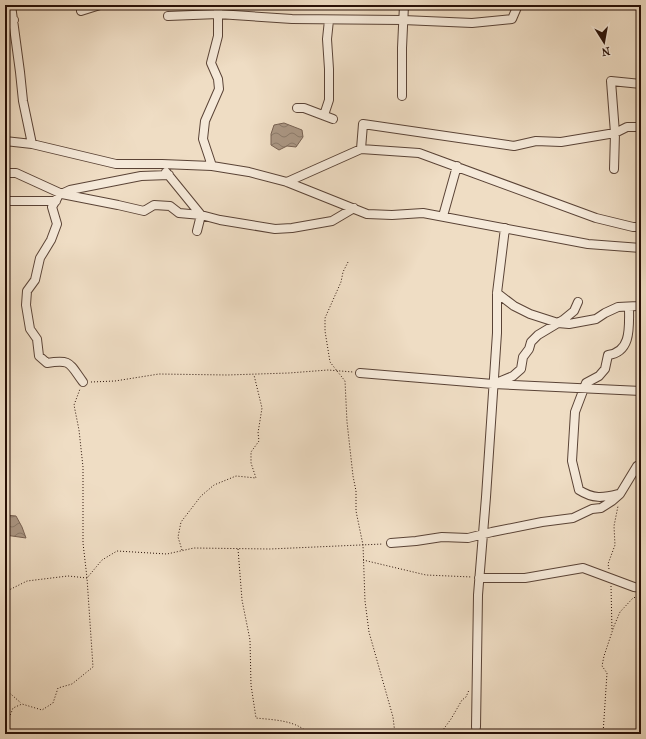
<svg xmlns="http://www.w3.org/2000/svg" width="646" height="739" font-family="'IM FELL French Canon',serif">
<defs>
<pattern id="water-waves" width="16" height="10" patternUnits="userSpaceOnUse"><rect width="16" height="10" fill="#ab9784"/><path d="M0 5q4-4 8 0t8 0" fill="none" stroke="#8b7a6a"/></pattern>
</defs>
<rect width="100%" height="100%" fill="#efddc4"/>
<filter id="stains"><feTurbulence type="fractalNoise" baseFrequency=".005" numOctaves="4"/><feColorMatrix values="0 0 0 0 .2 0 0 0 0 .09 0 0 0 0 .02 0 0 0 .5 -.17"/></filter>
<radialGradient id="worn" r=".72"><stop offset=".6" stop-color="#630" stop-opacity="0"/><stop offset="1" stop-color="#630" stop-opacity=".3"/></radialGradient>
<path fill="url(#water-waves)" stroke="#776152" d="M284,123L302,130L303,137L296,147L287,146L279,150L271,145V134L274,125Z
M5,515L16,516L22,527L26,538L5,535Z"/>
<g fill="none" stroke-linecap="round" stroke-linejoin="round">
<defs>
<path id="minor" d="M11,5L20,72L23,101L32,144
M81,11L100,5
M168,16L218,14L292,19L403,20L472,23L512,19L518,5
M5,20H14
M402,96V48L404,5
M297,108H304L333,119
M324,115L329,100V69L327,39L329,20
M5,141L32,144L116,164H162L212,166L249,172L287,182L367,214L392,215L423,213L588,244L641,248
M361,149L363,124L514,146L536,141L561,142L615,133L627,127H641
M212,166L203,139L205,121L219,89L218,79L211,63L218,36V5
M614,169L615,133L611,81L641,84
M166,172L201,215L197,231
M5,173H16L62,194L118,205L144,211L154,205L170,206L179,213L201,215L220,220L275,229L292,228L332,221L354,208
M287,182L361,149L419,153L596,218L633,227H641
M5,201H56
M443,216L457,166
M497,293L514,306L530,314L558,323L569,324L596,319L605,313L618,307L638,306L641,304
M360,373L493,384L641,391
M83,382C69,363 71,359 47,363L39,356L37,339L30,329L26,305L27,291L35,280L40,258L51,240L57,224L52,207L59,195L70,190L141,176L169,175
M496,383L513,376L521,369L523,357L529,349L531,342L538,335L563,320L574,311L578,302
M618,494C603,498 593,499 579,490L572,461L575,412L586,383L599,376L605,369L608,355C632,352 629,326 629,307
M391,543L416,541L442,537L468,538L492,532L542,522L573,518L592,509L601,508L612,501L620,494L637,466L641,464
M479,578H525L583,568L634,587L641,588
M476,727L478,595L486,497L497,333V293L505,228"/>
</defs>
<use href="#minor" stroke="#5a4336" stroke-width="10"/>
<path stroke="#281007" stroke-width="1" stroke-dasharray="1 2" stroke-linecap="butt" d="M348,262L343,272L341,282L325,318V331L330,362L345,381L347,422L353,476L356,491V511L363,545L365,601L369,632L393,717L395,734
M91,382L115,381L159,374L227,375L289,373L328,370L353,372
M238,549L242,600L250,640L251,685L256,718C274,720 296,720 309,734
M182,550L178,537L181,522L201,496L214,485L236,476L256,478L251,463V452L259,441L258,433L262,408L254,375
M363,560L426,575L472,577
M609,569L608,564L615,545L614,526L618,506
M611,586L612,631
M5,592L27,581L68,576L87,578L102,560L117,551L167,554L194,548L270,549L383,544
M5,689L21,703
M5,729L13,708L22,704L42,710L53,703L58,688L72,684L93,667L87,578L83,543V467L79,430L74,405L80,389
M483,730L491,734
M440,734L451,719L462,700L466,697L469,690
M603,734L607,673L602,666L604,656L614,626L620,612L633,598L639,596"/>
<use href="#minor" stroke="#f5e9d9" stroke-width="8"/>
</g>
<rect width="646" height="739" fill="none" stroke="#efddc4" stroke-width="20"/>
<rect x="6" y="6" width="634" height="727" fill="none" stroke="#281007" stroke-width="2"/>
<rect x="10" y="10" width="626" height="719" fill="none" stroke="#281007"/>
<g transform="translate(604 42) rotate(169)" stroke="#f5e9d9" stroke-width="3" paint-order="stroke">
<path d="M0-3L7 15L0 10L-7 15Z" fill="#281007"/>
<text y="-6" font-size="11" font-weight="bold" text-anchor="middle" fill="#281007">N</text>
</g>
<rect width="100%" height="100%" filter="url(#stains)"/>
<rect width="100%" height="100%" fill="url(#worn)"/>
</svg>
